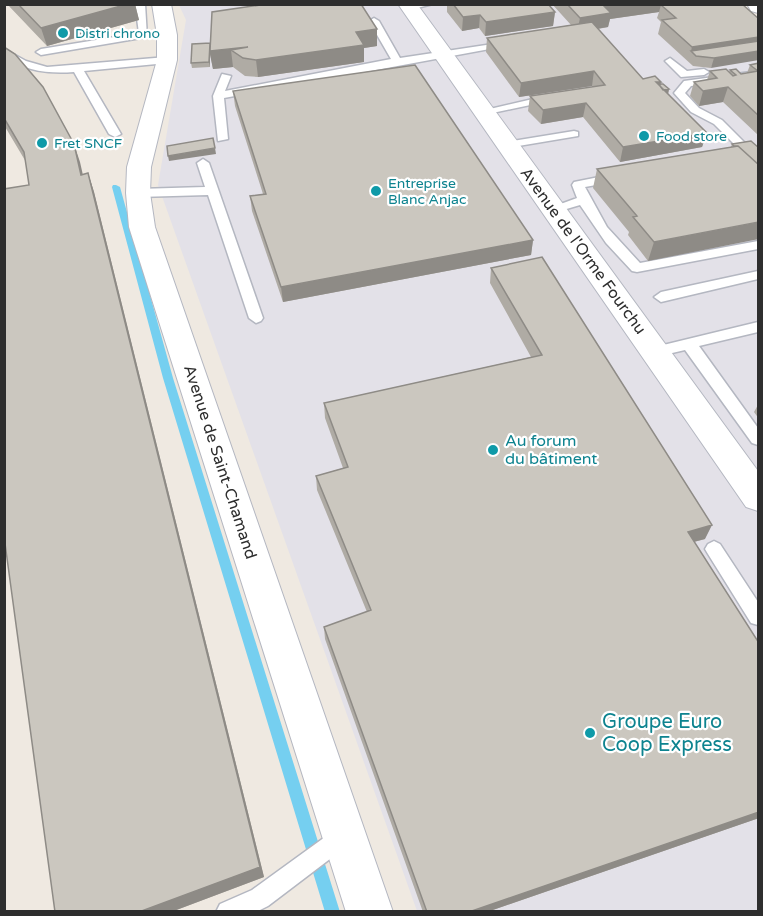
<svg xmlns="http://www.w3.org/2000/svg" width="763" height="916" font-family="'Varela Round',sans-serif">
<rect width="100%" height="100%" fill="#efe9e1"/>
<path fill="#e3e1e8" d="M740,4L758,19V911H417L158,185L186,20L179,5Z"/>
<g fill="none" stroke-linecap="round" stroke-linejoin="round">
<path fill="#75cff0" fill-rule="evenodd" d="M113,185H116L120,187L173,378L340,912H325L163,378L112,187Z"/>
<defs>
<path id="lane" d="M135,4H145L147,37L41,55L36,52L41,49L139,33Z
M433,4L409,10L404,7L408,4Z
M374,18L379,21L400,58L506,42L511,45L224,98L228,139L218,141L213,96L222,74L231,76L225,91L391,59L369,21Z
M4,49L26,61L47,67L167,57L172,60L167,63L84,71L121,134L115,137L109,134L74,72C48,74 26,71 4,57Z
M670,58L687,71L704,69L709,72L704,75L681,77L665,61Z
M758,71V77L691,86L685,93L699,108L722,120L747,145V149H739L714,124L691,112L674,93L684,81Z
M550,95L554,96V100L483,115L477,112Z
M574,131L578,132V136L507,148L501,145L507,142Z
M203,159L209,163L263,318L261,321L256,323L249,318L208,195L138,197L132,193L138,189L205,187L197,163Z
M614,174L618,175V181L585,187L607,227L640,263L758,241V249L637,272L632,271L606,243L580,205L553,213L547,209L577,198L572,185L574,182Z
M758,271V279L661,302L654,297L661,292Z
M758,322V332L699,346L758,428V445L752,443L685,350L655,357L648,352L655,347Z
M714,541L720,544L758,602V625L751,623L708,554L705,549L708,544Z
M343,824L351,827L354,835L351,843L268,906L256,912H216L220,904L252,890Z"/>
<path id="street" d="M152,4H171L177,35V60L151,167L150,193L155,227L393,912H346L129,227L126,193L127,167L157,60V35Z
M398,4H417L758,471V511L746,507Z"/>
<path id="secondary" d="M747,4H758V13L751,11Z"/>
</defs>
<use href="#lane" stroke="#b4b7c1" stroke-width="3"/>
<use href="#street" stroke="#b4b7c1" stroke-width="2"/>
<use href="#secondary" stroke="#b4b7c1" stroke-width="2"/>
<use href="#lane" fill="#fff" fill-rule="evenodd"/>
<use href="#street" fill="#fff" fill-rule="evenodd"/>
<use href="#secondary" fill="#fff" fill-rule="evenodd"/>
</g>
<path fill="#afaba4" d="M7,4H135L139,20L47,46Z
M259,4H361L377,46L364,48V62L258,77L245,76L233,67L213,69L210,54V67L192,68L191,63L210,43L259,6Z
M447,4H548L555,12L553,26L485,36L479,28L462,31L447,12Z
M552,4H742L711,68L693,66L658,34L661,22L657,18L659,12L610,19L608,27L598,29L643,79L660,84L669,89L668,94L707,133L702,147L620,162L583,117L541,124L528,111L530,96L592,87V86L519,97L486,52L487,38L571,25Z
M4,47L74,144L82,175L88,173L94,192L264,877L171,912H55L29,185L26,162L4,125Z
M759,63V136L723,102L699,106L690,96L694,82L707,80L710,71L729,72L730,70L741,74L747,73L750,65Z
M233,91L533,240L531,255L283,302L252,211L250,196L263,194L235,106Z
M751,141L648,261L628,235L629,232L593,188L597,169L731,147L732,144Z
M491,268L705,539L694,542L759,643V818L487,912H423L325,639L324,627L367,612L317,490L316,476L343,468L325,418L324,403L531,357L490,283Z
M759,403V419L754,412Z"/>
<path fill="#8e8b86" d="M128,4H135L139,20L47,46L41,28Z
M618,4H665L661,5L659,12L610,19L608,27L577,32L580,18L604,6Z
M555,12L553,26L485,36L486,22Z
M480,15L479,28L462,31L463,17Z
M377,29V46L364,48V62L258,77L256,60L356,32Z
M759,37V50L691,51L692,47Z
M210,43L248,47L231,50L233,67L213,69L210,54V67L209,62Z
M759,51V60L711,68L714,58Z
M594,71L592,86L519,97L521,83Z
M656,82H661L659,91L669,89L668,94L652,97Z
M728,87L723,102L699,106L703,91Z
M586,103L583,117L541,124L543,110Z
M707,133L702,147L620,162L623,147Z
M74,144L80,162L87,193L81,175Z
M215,148L216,154L169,161L168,156Z
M88,173L94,192L264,877L171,912H139Z
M759,222V239L648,261L654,242Z
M533,240L531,255L283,302L281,287Z
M712,525L705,539L681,545L688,532Z
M759,812V818L487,912H469Z"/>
<path fill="#cbc7bf" stroke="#8e8b86" stroke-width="1.5" d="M18,4H128L41,28Z
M267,4H361L377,29L356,32L364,45L256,60L243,58L231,50L248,47L210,51L212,12Z
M453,4H548L555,12L486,22L480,15L463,17Z
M567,4H618L604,6L611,13L580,18Z
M742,4L759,19V37L692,47L662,20L676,18L661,5Z
M592,22L643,79L655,76L661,82H656L707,133L623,147L586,103L543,110L530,96L605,85L594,71L521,83L487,38Z
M759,41V51L714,58L696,56L691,51Z
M210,43L209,62L191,63L192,44Z
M4,47L15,54L43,87L74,144L81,175L88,173L260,867L139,912H55L4,536V189L29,185L24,152L4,118Z
M759,63V116L728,87L703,91L694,82L717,78L710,71L726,69L733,76L736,75L730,70L736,69L741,74L758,71L750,65Z
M415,65L533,240L281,287L250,196L266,194L233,91Z
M660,84H663L669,89L663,90L660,86Z
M213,138L215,148L168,156L167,146Z
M751,141L759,148V165L738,146H734L732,144Z
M738,146L759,165V222L654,242L633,217L637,216L597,169Z
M542,257L712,525L688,532L759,643V812L469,912H427L324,627L371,610L316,476L348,467L324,403L542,355L491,268Z"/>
<g fill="#0f9aa8" stroke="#fff" stroke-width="2">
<circle cx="63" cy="33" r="6"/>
<circle cx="644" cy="136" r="6"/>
<circle cx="42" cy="143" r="6"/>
<circle cx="376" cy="191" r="6"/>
<circle cx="493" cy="450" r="6"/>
<circle cx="590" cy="733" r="6"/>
</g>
<g text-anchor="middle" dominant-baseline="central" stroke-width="4.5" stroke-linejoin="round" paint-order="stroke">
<g font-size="14" fill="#0d838f" stroke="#fff" text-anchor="start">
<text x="75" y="33">Distri chrono</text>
<text x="656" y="136">Food store</text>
<text x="54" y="143">Fret SNCF</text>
<text x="388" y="183">Entreprise<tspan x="388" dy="16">Blanc Anjac</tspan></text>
</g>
<g font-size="16" fill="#2e2e2e" stroke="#fff">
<text transform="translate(583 251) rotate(54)">Avenue de l'Orme Fourchu</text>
<text transform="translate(220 462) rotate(72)">Avenue de Saint-Chamand</text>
</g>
<g font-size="16" fill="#0d838f" stroke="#fff" text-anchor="start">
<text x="505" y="441">Au forum<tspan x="505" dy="18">du bâtiment</tspan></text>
</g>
<g font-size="20" fill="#0d838f" stroke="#fff" text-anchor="start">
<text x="602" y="722">Groupe Euro<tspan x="602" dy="23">Coop Express</tspan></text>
</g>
</g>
<rect width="763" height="916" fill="none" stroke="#2e2e2e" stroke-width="12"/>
</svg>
